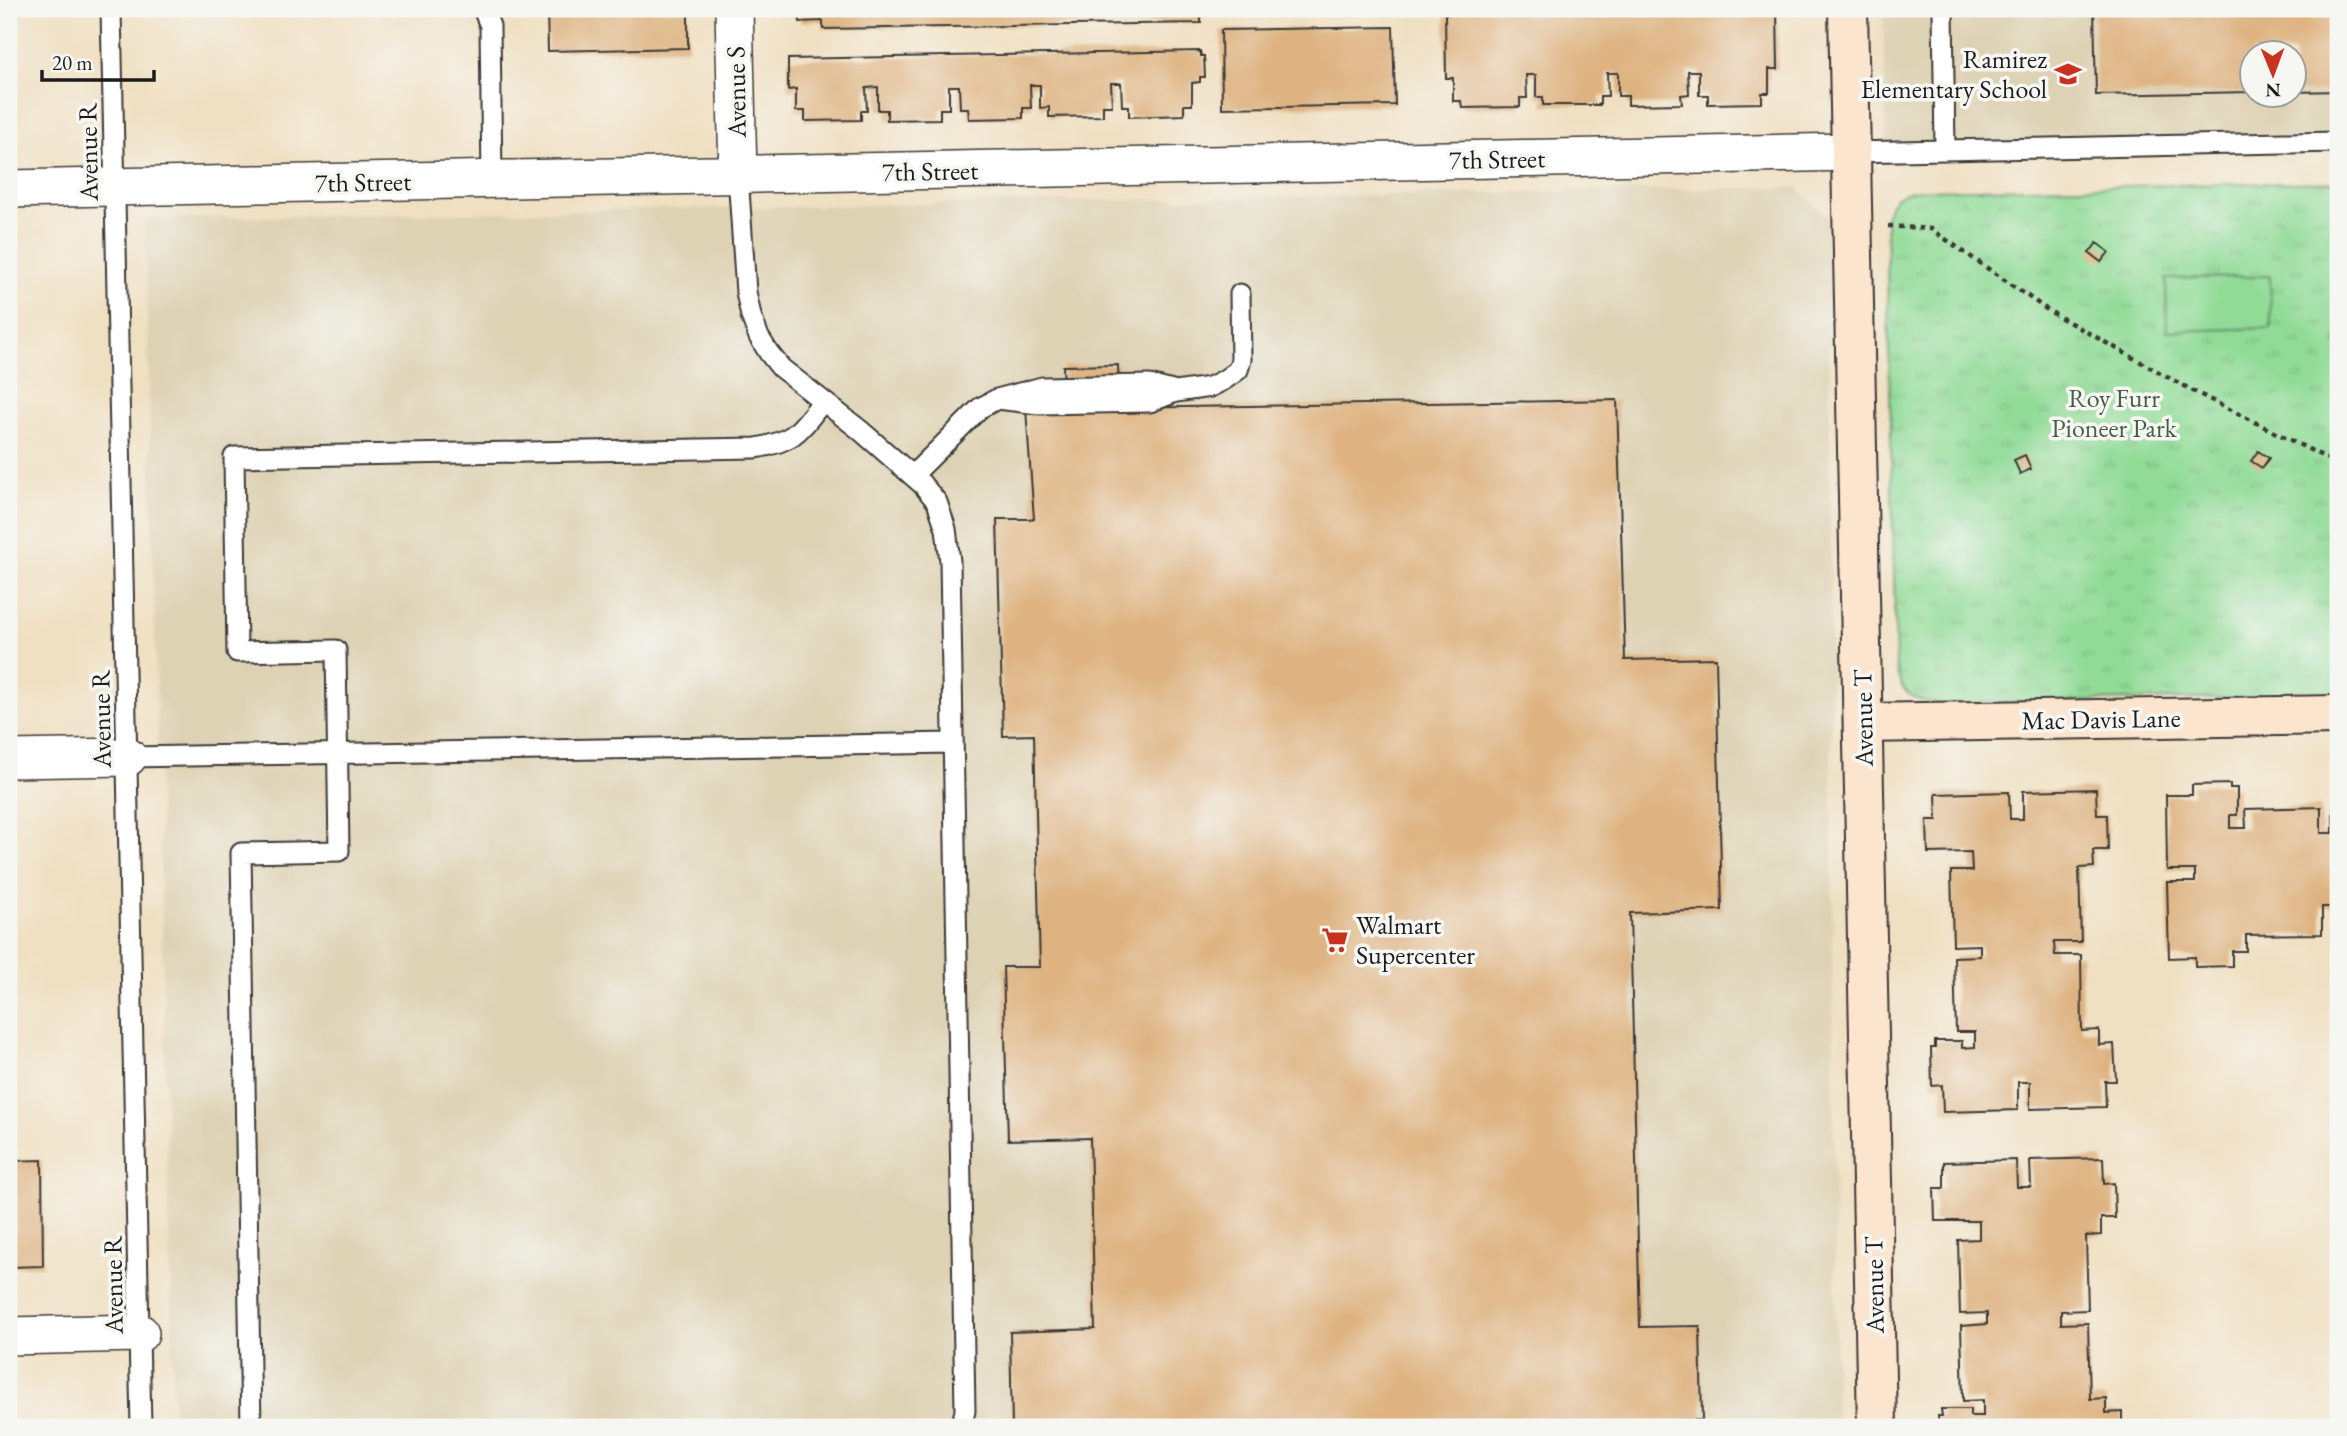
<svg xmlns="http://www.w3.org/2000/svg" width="2347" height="1436" font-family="'EB Garamond',serif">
<defs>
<pattern id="park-tufts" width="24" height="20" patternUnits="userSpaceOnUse" patternTransform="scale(1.75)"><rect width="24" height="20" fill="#91db97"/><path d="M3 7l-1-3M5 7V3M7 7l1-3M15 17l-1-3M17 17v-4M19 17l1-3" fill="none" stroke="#7cbb82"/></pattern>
</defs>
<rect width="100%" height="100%" fill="#f6f6f2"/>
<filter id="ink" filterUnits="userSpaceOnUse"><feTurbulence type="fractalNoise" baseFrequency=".0143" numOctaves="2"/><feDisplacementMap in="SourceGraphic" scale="14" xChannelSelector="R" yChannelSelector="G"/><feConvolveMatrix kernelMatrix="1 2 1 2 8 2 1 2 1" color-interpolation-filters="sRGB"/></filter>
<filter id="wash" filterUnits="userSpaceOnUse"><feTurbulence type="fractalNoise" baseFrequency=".00686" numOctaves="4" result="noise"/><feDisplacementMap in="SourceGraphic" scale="28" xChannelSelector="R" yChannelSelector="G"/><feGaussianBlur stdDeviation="1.57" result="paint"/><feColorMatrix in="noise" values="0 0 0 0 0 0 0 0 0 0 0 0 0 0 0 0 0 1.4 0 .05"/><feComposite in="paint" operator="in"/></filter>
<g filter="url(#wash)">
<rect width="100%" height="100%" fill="#f0e0c2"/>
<path fill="#ded2b4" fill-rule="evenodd" d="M1883,9H2338V138L1886,146ZM2252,52H2294V94H2252Z
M1797,187L1828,218L1836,1427H174L145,219Z"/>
<path fill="url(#park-tufts)" stroke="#567c5a" stroke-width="2" d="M2338,182V696L1939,704C1912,700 1900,694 1896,666L1886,216C1891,197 1900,192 1919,190Z"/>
<path fill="#91db97" stroke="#567c5a" stroke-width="2" d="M2270,276L2271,328L2167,331L2166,279Z"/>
<g id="blocks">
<path fill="#deb381" d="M547,9H688V48L548,51Z
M790,9H1201V23L823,29V21L800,22L799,13H790Z
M1454,9H1524V14H1536L1535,9H1606V12H1616V9H1777L1778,69H1769V93H1762V103L1708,104V95H1699V71H1688L1689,94L1681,95L1682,104L1628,105V96H1618V73H1607L1608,96H1600V105H1543V97H1536V75H1526L1527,98H1520V107L1462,108L1461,101H1453V78H1446L1445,14H1454Z
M2094,9H2338V91L2294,92V52H2252V92L2096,95Z
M1393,27L1395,105L1222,108L1221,30Z
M1200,51L1201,56H1204L1205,77H1200V82L1192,83V105H1184V115L1129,117V106H1122L1121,83H1111L1112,106H1103V116L1049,117V107L1040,108V85H1030L1031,108H1023V118L969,119L968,108H960L959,86H949V109H940V119L887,120V110H878V87L866,88L867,111H861V120L805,121V111H796V89L788,90V59Z
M2097,243L2109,252L2101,262L2089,253Z
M1118,365L1120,408L1617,400L1625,660L1716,658L1722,910L1630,913L1640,1327L1700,1326L1702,1420L1511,1425V1427H1012L1010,1332L1095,1329L1090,1138L1008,1140L1003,967H1040L1034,735L1003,736L997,519H1034L1026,409L1065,410L1063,366Z
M2258,451L2269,458L2262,468L2251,461Z
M2025,455L2031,469L2020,474L2014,460Z
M2230,784V788H2237V815H2230V828H2246L2245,809L2321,807V833H2333V807H2338V933H2336L2335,907H2322V934L2246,935V951H2232V966L2195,967V957L2169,958L2167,882H2195V870H2167L2166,795H2192V785Z
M2096,789L2097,815H2107L2108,850H2093L2094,867L2079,868L2081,942H2054L2055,955H2081L2082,1031L2099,1030V1045L2114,1044L2116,1081H2105L2106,1107L2030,1109V1082H2018V1110L1943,1112L1942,1085L1932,1086L1931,1048H1935V1041H1962V1048L1975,1047V1032H1956L1954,957L1980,956V945L1953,946L1951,871H1972L1971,852L1928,853L1927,820H1937L1936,794L2009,792L2010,819H2023V791Z
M2103,1158L2104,1184L2114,1183L2115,1218H2101V1235L2086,1236L2088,1310L2061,1311V1324L2088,1323L2090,1399L2106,1398V1413L2122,1412V1427H1939L1938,1416H1942L1941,1409H1970V1416H1983V1400L1963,1401L1961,1326L1987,1324V1313L1960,1314L1958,1240L1979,1239V1221H1935L1934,1188H1944V1162L2016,1160L2017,1187H2031L2030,1160Z
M42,1160L43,1266L9,1267V1161Z"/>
</g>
</g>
<g filter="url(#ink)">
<use href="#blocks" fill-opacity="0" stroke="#3c3935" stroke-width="2"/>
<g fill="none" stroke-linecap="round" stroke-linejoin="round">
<defs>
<path id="lane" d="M111,9L141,1427
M483,9L490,26L492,180
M1945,150L2338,142
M1851,152L1945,150L1943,9
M738,175L746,292L751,316L759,337L769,353L781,368L860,430L922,484L937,502L946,529L950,561L965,1411L961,1427
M997,399L1042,387L1149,385L1176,392L1210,387L1224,380L1238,370L1241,360L1240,294
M913,475L980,408L997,399L1039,404L1150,402L1176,392
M128,757L953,743
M251,1427L241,853L339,851L336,650L237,652L234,457L756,448C796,441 799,431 823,401"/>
<path id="street" d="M734,9L738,175
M9,189L1851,152
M9,759L128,757
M9,1336L140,1333"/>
<path id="secondary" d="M1848,9L1877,1427
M1863,723L2338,715"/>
</defs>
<use href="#lane" stroke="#3c3935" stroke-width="23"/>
<use href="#street" stroke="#3c3935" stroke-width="40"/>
<use href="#secondary" stroke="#3c3935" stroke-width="42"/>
<path stroke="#3c3935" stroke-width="4.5" stroke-dasharray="5 5" stroke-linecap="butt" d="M1888,226L1931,229L2049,311L2193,391L2338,464"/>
<use href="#lane" stroke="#fff" stroke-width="19"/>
<use href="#street" stroke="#fff" stroke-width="37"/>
<use href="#secondary" stroke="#fce5cf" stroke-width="38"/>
</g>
</g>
<defs>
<symbol id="school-bare" viewBox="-9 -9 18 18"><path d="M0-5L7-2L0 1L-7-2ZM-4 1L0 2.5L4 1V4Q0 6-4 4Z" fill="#c8321e" stroke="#f6f6f2" stroke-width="2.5" paint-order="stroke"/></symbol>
<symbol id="supermarket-bare" viewBox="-9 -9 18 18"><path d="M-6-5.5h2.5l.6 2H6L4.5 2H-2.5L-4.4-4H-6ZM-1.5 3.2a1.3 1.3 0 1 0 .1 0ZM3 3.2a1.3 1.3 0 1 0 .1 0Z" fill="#c8321e" stroke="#f6f6f2" stroke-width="2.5" paint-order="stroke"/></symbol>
</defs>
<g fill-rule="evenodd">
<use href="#school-bare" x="2049" y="55" width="38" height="38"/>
<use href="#supermarket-bare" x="1316" y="921" width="38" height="38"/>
</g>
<g text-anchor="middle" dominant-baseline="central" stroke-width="7" stroke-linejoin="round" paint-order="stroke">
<g font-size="26" fill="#1c1c1c" stroke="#f6f6f2" text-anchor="end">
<text x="2047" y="59">Ramirez<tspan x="2047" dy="30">Elementary School</tspan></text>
<text x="1356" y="925" text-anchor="start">Walmart<tspan x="1356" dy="30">Supercenter</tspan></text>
</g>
<g font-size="26" fill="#1c1c1c" stroke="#f6f6f2">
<text transform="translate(736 92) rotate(-91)">Avenue S</text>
<text transform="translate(88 152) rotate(-91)">Avenue R</text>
<text transform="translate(1497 159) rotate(-1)">7th Street</text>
<text transform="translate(930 171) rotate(-1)">7th Street</text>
<text transform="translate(363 182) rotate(-1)">7th Street</text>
<text transform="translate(1863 718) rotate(-91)">Avenue T</text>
<text transform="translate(101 719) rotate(-91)">Avenue R</text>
<text transform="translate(2101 719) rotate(-1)">Mac Davis Lane</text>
<text transform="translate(113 1285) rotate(-91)">Avenue R</text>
<text transform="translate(1874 1285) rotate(-91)">Avenue T</text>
</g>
<g font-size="26" fill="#455f47" stroke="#f6f6f2">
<text x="2114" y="398">Roy Furr<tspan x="2114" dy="30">Pioneer Park</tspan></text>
</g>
</g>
<rect width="2347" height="1436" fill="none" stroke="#f6f6f2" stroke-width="35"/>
<g transform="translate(2273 74) rotate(179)"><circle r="33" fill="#f6f6f2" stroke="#9f9f9c" stroke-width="2"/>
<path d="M0-5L12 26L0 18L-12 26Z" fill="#c8321e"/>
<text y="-10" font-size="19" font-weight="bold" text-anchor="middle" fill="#1c1c1c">N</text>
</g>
<path d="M42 70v10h112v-10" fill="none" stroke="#1c1c1c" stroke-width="3.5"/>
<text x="52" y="70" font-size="21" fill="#1c1c1c" stroke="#f6f6f2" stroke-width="5" paint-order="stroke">20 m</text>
</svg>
